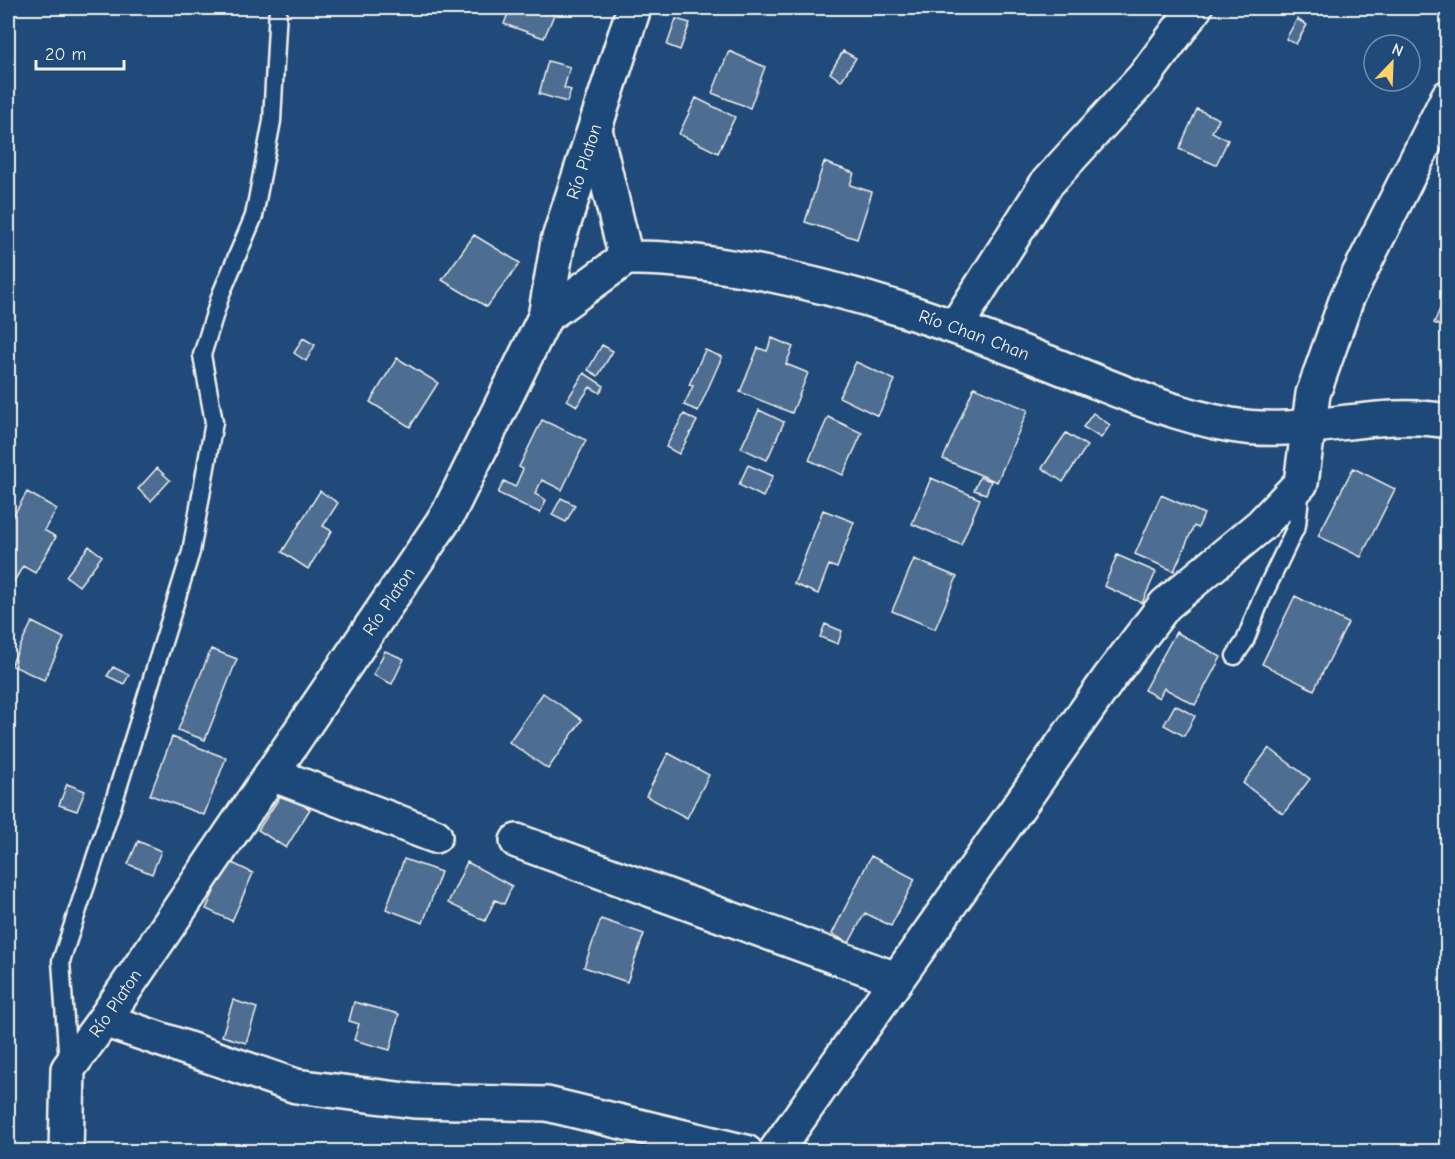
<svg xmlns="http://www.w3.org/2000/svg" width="1455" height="1159" font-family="'Comic Neue',sans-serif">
<rect width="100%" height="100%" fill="#1f4a7a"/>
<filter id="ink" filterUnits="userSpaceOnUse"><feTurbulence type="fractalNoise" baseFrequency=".0167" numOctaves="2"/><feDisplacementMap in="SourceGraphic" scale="12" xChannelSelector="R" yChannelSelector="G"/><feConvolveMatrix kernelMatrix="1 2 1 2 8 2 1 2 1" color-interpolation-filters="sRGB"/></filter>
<g filter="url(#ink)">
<path fill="#4d6e92" stroke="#f4f1e8" stroke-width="1.5" d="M510,8H557L544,38L504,24Z
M1048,8H1079L1077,14L1065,9L1063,13Z
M676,19L690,23L680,50L667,45Z
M1297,19L1307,25L1296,44L1286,39Z
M729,51L765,67L750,108L712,93Z
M843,51L856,58L841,81L830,73Z
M548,61L570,67L564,88L571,90L567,102L539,94Z
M696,98L735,117L718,153L679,134Z
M1197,109L1219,119L1212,132L1228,140L1216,165L1179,149Z
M824,162L854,173L850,185L872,192L857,239L805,222Z
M474,235L520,263L487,307L442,280Z
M1448,290V329L1434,323Z
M303,338L315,345L306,361L294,353Z
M772,338L793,347L786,364L808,373L792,413L740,392L758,348L767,351Z
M602,345L613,351L598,376L588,370Z
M705,350L722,357L698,411L684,405L693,386L689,385Z
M397,358L438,383L410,427L370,402Z
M856,362L895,380L878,416L839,397Z
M584,373L604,386L600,393L590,387L577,406L567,400Z
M974,387L1028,410L997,482L943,459Z
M759,410L784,422L767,460L741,448Z
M1093,413L1110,425L1101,438L1083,427Z
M684,414L697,421L679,454L666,447Z
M828,417L862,433L843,475L809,460Z
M542,420L586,440L562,490L542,480L535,494L546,500L540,513L498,493L504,481L515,487L523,469L519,467Z
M1066,433L1087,446L1063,482L1042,468Z
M748,465L773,476L763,497L739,485Z
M157,468L170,480L151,501L138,489Z
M1353,468L1395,489L1361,557L1318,536Z
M980,477L991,481L986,494L974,490Z
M931,478L980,499L961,545L912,524Z
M320,491L338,503L323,526L332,531L308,569L282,552Z
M27,492L57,509L44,530L56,537L35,573L23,566L10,588L8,586V525Z
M1161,495L1204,514L1198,528L1194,526L1174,571L1135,554Z
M561,498L575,505L566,522L552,515Z
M823,510L854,522L837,568L829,565L818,594L794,584Z
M89,546L102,556L79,586L66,576Z
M1117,555L1156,572L1142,603L1104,586Z
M914,559L957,577L935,629L892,611Z
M1295,596L1348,623L1314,690L1262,664Z
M1446,620L1448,621V642L1438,638Z
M32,622L64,638L44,680L11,665Z
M825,624L842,631L838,644L820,637Z
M1176,632L1221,657L1195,705L1164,688L1159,698L1144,690Z
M211,649L237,659L205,740L178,730Z
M385,651L404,659L392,684L373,675Z
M113,667L129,675L124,684L107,676Z
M543,693L582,720L548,769L509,742Z
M1175,705L1195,716L1184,736L1164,725Z
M172,737L226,758L204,815L150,795Z
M1269,748L1310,779L1283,814L1243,783Z
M668,753L709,775L687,818L646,796Z
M67,784L85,791L77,811L59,805Z
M283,792L310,809L286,848L258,830Z
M138,841L161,851L152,874L128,864Z
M871,856L915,879L891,926L865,913L849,943L832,934Z
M404,859L441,872L423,923L386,909Z
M228,861L253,873L232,921L206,909Z
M467,862L512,886L504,904L495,900L485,921L448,903Z
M601,919L644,934L627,982L584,967Z
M233,1000L257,1008L246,1043L222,1036Z
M354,1002L399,1014L390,1050L354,1040L359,1024L349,1021Z"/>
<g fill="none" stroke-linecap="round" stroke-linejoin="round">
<defs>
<path id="lane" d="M1235,656L1245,641L1260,602L1297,525L1301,487
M68,1064L61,961L113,804L191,552L214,422L202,355L221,294L254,216L272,121L278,8"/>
<g id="street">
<path id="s1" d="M595,130L626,258C668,257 707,263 748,270C849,289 946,322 1042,360C1104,384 1165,413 1231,425C1303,438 1376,408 1448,421"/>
<path d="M545,317L626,258"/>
<path d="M956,326L1047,183L1144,77L1195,8"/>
<path d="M272,774L435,836"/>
<path d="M517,841L896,979"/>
<path d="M104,1020L296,1086L414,1101L547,1104L746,1152"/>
<path id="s2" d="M66,1152L68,1069L104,1020L448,514L545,317L558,241L634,8"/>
<path d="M775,1152L1110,677L1165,605L1261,525L1301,483L1313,394L1347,298L1448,97"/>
</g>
</defs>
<use href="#lane" stroke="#f4f1e8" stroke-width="21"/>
<use href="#street" stroke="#f4f1e8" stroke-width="38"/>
<use href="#lane" stroke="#1f4a7a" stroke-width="16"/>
<use href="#street" stroke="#1f4a7a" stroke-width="33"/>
</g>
</g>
<g text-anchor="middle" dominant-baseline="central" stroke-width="6" stroke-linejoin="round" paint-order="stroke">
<g font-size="18" fill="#f4f1e8" stroke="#1f4a7a">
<text stroke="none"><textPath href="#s2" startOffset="1136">Río Platon</textPath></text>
<text stroke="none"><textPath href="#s1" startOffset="490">Río Chan Chan</textPath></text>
<text stroke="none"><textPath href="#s2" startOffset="650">Río Platon</textPath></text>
<text stroke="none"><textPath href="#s2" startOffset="164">Río Platon</textPath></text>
</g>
</g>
<rect width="1455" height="1159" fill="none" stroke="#1f4a7a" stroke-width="30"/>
<rect x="15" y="15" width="1425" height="1129" fill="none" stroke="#f4f1e8" stroke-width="2" filter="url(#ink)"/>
<g transform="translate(1392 63) rotate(23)"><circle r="28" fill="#1f4a7a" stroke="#748da6" stroke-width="1.5"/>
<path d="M0-4.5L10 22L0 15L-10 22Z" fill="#ffd166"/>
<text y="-9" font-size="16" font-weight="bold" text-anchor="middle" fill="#f4f1e8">N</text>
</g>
<path d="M36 60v9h88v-9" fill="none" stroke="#f4f1e8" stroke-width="3"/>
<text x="45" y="60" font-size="18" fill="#f4f1e8" stroke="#1f4a7a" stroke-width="4.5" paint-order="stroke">20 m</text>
</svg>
